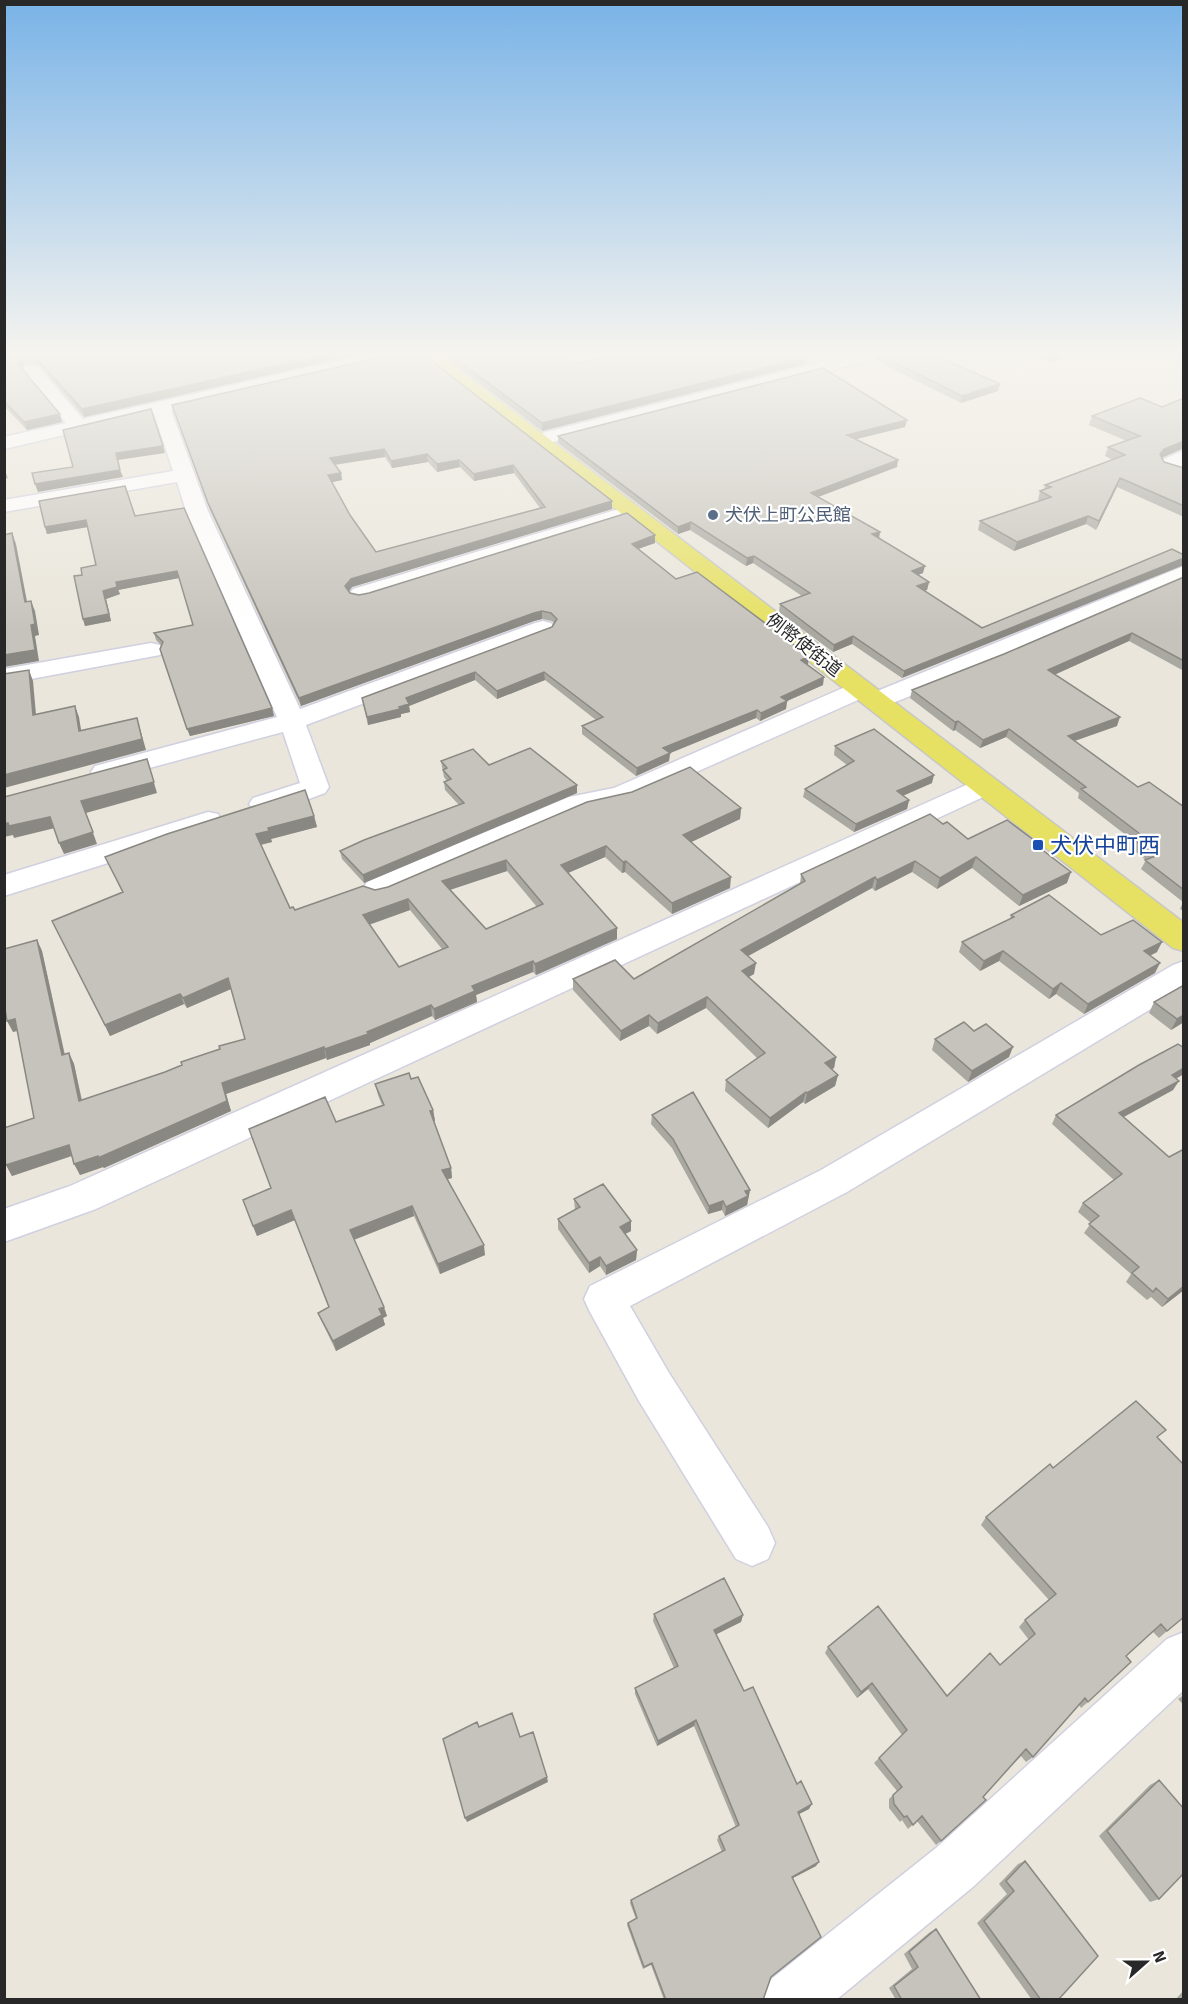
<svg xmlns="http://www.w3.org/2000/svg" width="1188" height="2004" font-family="Signika,'Noto Sans JP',sans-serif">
<rect width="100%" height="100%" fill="#eae6db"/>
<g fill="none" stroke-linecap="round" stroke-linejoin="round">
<defs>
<path id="minor" d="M382,351H412L409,355L403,356L171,410L208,511L300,709L535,623L543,621L551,623L555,628L551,633L306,725L329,787L325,793C304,800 275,816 253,810L249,804L253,798L300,783L283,732L105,780L95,778L91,772L95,766L277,717L186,511L177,482L4,512V500L173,471L154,414L4,449V437L66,423L22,370L25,366H37L83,419Z
M865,351H893L890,355L541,445L534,443L531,439L534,435Z
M1184,450V476L1162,468L1159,464L1162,460Z
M632,505L639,507L643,511L639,515L369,599L361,601L353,599L349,594L353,589Z
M1184,566V581L1001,660L885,706L876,709L867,706L863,701L867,696L631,801L586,811L389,896L378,899L367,896L363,889L367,882L569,797L614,788L852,684L861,681L870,684L874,689L870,694Z
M151,643L160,645L163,650L160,655L4,684V669Z
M984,777L994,780L998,786L994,792L96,1209L4,1242V1209L70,1186Z
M208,812L218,814L222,821L218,828L4,896V875Z
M1184,961V989L847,1192L630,1306L669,1373L768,1527L775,1543L768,1559L752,1566L736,1559L639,1401L590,1312L584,1299L590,1286L821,1170L1173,965Z
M1184,1632V1690L974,1886L836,2000H762L770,1980L936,1848L1167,1639Z"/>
<path id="major" d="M415,351H434L1184,923V951L1173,948Z"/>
</defs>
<use href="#minor" stroke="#d0d0e0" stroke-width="3"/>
<use href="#major" stroke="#c7c7c7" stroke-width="3"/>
<use href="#minor" fill="#fff" fill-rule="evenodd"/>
<use href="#major" fill="#e6e163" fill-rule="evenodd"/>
</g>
<path fill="#a9a8a1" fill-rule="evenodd" d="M4,351H373L84,417L39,365L25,364L22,369L62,422L27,430L4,406Z
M408,351L612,509L352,587L349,591L350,593L359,595L655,535V543L638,549L676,579L809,656L808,664H807L823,685L787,701L786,709L760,721L756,718L670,753L669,761L636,776L582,734V726L596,720L545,680L497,699L475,680L409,706L410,712L401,714V717L368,725L362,698L552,627L554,623L552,621L542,619L534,621L301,706L210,510L172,405ZM385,457L392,468L428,462L437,472L460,467L474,481L514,473L540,508L376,552L350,515L332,482L342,480L341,473L335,465Z
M437,351H557L576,364L806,357L805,364L542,431Z
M1010,351H1073L1051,363Z
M878,354L998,391L961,403L877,361Z
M1184,398V448L1162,458L1164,462L1184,468V517L1117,487L1096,530L1086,524L1014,551L978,530L980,521L1039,501L1038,500L1040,491L1044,490L1045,485L1113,460L1105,456L1108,447L1127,441L1089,425L1092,416L1162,407Z
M905,427L856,439L897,467L818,497L879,538L923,573L918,575L929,582L927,590L924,591L902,678L852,644L833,652L779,612L780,604L802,596L753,563L746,566L690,530L678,534L558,443V436Z
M125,486L135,516L184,508L272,708L274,716L190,736L162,656L160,649L161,645L156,640L154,633L193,625L179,578L118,590L120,594L106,599L111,621L85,626L83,619L74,576L82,575L81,568L96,565L87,527L47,534L39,501Z
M1184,577V671L1129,641L1054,675L1117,726L1075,741L1138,787L1184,807V911L1180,909L1183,902L1141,869L1146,860L1132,849L1135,842L1078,798L1079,793L1006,737L980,748L955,730L953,731L910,698L912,690L1004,654Z
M835,746L932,783L903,796L909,800L907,809L854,832L803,797L805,789L847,765L834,755Z
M441,761L489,765L577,793L364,883L342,859L340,851L459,805L445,790L444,782L447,781L444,777Z
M587,802L741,808L740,819L691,842L730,888L672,914L625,872L622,873L605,857L568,873L617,939L536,975L533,972L476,995L477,1002L435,1020L432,1016L370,1043V1045L327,1060L326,1058L226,1094L231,1111L104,1168L103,1167L80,1175L72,1156L12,1176L6,1165L34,1118L18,1031L13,1032L37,940L42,951L65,1055L69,1053L74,1064L82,1100L165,1072L220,1049L245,1039L231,989L187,1008L184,1004L110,1036L52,921L122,892L110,867L105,857L314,816L317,827L271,839L272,842L261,845L290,908L295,910L388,887ZM507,871L537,907L486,929L450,889ZM410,910L442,949L399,967L369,925Z
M943,824L968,839L1043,847L1042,850L1067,883L1019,906L972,868L937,889L912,872L875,891L872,888L748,956L754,974L749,977L836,1057L834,1068L831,1069L838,1075L835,1086L805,1104L803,1102L768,1128L725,1091L726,1080L757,1058L706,1008L657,1034L649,1026L620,1041L573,990V979H634L800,884L801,874Z
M1011,915L1101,935L1157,952L1150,956L1155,973L1084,1014L1056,994L1049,999L999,961L980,971L959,952L962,942L1010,919Z
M1184,985V1022L1171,1030L1149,1013L1154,1002Z
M935,1039L1009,1057L968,1082L932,1050Z
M1176,1078L1173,1090L1124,1117L1169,1157L1184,1149V1290L1162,1307L1151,1297L1147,1300L1126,1282L1131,1274L1084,1233L1091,1223L1078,1212L1083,1203L1114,1180L1052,1124L1056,1115Z
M411,1079L433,1110L435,1121H433L451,1168L452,1178L448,1179L485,1255L440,1274L414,1216L354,1240L387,1316L383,1318L385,1325L336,1351L322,1322L318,1313L329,1308L295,1220L257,1236L243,1200L271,1188L336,1122L382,1105L378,1095L375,1084Z
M652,1115L750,1190L747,1205L725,1216L722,1210L708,1214L672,1148L651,1124Z
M574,1199L631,1231L625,1234L637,1250L636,1260L606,1275L600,1266L589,1273L558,1229V1219L575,1210Z
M1158,1439L1167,1631L1159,1638L1153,1632L1126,1656L1088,1702L1081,1708L1079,1705L1033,1757L1026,1762L1021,1756L941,1841L936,1845L917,1821L908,1829L902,1820L900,1822L889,1808V1799L897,1791L874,1763L902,1735L868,1689L857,1698L825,1653L828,1647L947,1696L1000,1665L1029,1640L1019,1627L1025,1620L1049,1600L981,1525L986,1517L1053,1468Z
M654,1614L743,1615L741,1622L716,1634L744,1691L797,1784L809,1809L799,1814L816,1866L793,1878L771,1977L763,2000H664L651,1965L643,1969L627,1925L628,1923L636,1919L630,1903L631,1900L722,1852L717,1840L719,1836L736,1827L694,1726L657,1746L635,1694V1688L674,1668L653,1621Z
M1184,1695V1705L1178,1699Z
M1159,1780V1899L1150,1902L1099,1836L1150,1785Z
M1025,1861L1058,2000H1032L977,1923L1007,1894L999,1884L1018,1864Z
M936,1929L981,2000H896L889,1988L912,1969L904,1954L930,1932Z
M1184,1990V2000H1175Z"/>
<path fill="#8a8883" d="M342,351H373L84,417L82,409Z
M1063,351H1073L1051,363L1053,356Z
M23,357L25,364L20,371L18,364Z
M806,357L805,364L542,431V423Z
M1000,384L998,391L961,403L962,396Z
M60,414L62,422L27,430L24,422Z
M907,420L905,427L845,442L847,435Z
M1184,441V448L1161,458L1160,454L1164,449Z
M163,446L165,453L118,460L116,453Z
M384,449L385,457L331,465L330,458Z
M427,454L428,462L392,468L391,461Z
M459,460L460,467L437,472V464Z
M898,460L897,467L810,500L811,493Z
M513,465L514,473L474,481V474Z
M4,468L8,478L4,479Z
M120,470L123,477L38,492L35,484Z
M341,473L342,480L329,483L328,475Z
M1120,478L1117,487L1096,530L1099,521Z
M612,501V509L352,587L347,594L345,586L351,579Z
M1088,516L1086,524L1014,551L1017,542Z
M86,520L88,527L47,534L45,527Z
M691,522L690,530L678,534V527Z
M880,532L879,539L872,534Z
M12,533L16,544L29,612L25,602Z
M655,535V543L632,551V544Z
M754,556L753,563L746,566L747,558Z
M1184,558V565L902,678L904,671Z
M925,566L923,573L910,578L912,571Z
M177,571L179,578L118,590L116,582Z
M929,582L927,590L915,594L917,586Z
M117,587L120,594L106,599L111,621L85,626L83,619L103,591Z
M31,601L35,611L39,635L35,636L39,661L4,667V655L31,625Z
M542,611V619L534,621L301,706L299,698L534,613Z
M1132,633L1129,641L1045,679L1048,670Z
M853,636L852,644L833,652L834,645Z
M809,656L808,664L799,668L801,660Z
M29,670L33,681L37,726L33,715Z
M475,672V680L409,706L410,712L401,714V717L368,725L367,717L399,707L406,698Z
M544,672L545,680L497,699V691Z
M824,677L823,685L787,701L786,709L760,721L761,713L781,697Z
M75,706L79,717L83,742L79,731Z
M272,708L274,716L190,736L187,729Z
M757,710L756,718L663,756V748Z
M1120,717L1117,726L1065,744L1068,736Z
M137,718L146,750L4,788V775Z
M958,721L955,730L953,731L955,722Z
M1009,729L1006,737L980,748L983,740Z
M670,753L669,761L636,776L637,768Z
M147,759L157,793L86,813L97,844L64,854L59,843L81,801Z
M934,775L932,783L895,799L897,791Z
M577,785V793L364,883L363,875Z
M909,800L907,809L854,832L856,824Z
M741,808L740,819L683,846V835Z
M314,816L317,827L271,839L272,842L259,845L256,834L268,828Z
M50,817L55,828L14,838L13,835L4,837V824Z
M606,846L605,857L561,876V865Z
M976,857L972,868L937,889L940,878Z
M506,860L507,871L444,892L442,881Z
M626,861L625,872L622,873L623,862Z
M915,861L912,872L875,891L877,880Z
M1071,872L1067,883L1019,906L1023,895Z
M731,877L730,888L672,914V903Z
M875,877L872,888L739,961L741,950Z
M408,899L410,910L365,926L363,915Z
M617,928V939L536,975L535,964Z
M37,940L42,951L67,1066L62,1055Z
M1162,942L1157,952L1139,961L1144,951Z
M1003,951L999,961L980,971L984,961Z
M533,961V972L476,995L477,1002L435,1020L434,1009L472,986Z
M756,963L754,974L741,981L742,971Z
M1160,963L1155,973L1084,1014L1088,1004Z
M228,978L231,989L187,1008L183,998Z
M1061,983L1056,994L1049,999L1053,989Z
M180,994L184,1004L110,1036L105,1025Z
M707,997L706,1008L657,1034L658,1023Z
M431,1005L432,1016L370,1043V1045L327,1060L325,1049Z
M649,1015V1026L620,1041L621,1031Z
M1184,1015V1022L1171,1030L1177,1019Z
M15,1019L21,1029L13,1032L7,1021Z
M324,1047L326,1058L226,1094L231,1111L104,1168L103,1167L80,1175L74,1164L222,1083Z
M1013,1047L1009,1057L968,1082L972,1071Z
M69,1053L74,1064L84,1112L79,1101Z
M836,1057L834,1068L823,1074L825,1063Z
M1184,1068V1074L1167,1084L1172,1075Z
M838,1075L835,1086L805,1104L807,1093Z
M1179,1081L1173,1090L1114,1122L1119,1113Z
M806,1092L803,1102L768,1128L770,1118Z
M433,1110L435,1121L431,1122L430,1111Z
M69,1145L74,1155L12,1176L6,1165Z
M451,1168L452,1178L444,1180L442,1170Z
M750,1190L747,1205L725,1216L726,1207L745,1191Z
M723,1201L722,1210L708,1214L709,1206Z
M412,1206L414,1216L353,1240L350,1230Z
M291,1210L295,1220L257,1236L253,1226Z
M631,1221V1231L619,1237L620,1227Z
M484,1245L485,1255L440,1274L438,1264Z
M637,1250L636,1260L606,1275V1266Z
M600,1257V1266L589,1273V1263Z
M1184,1286V1290L1162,1307L1168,1299Z
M384,1307L387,1316L383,1318L385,1325L336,1351L333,1341Z
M743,1615L741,1622L713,1636L714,1630Z
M872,1683L868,1689L857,1698L861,1692Z
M696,1720L694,1726L657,1746L658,1741Z
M547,1777L548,1782L467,1822L465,1818Z
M812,1804L809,1809L795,1816L798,1812Z
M819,1862L816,1866L789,1880L792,1877Z"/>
<path fill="#c5c3bb" stroke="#8a8883" stroke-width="1.5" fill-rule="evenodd" d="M4,351H342L82,409L36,358L23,357L18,364L60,414L24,422L4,401Z
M408,351H419L612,501L351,579L345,586L350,593L359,595L369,593L627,513L655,535L632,544L676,579L697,572L809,656L801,660L824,677L781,697L787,701L761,713L757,710L663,748L670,753L637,768L582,726L603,717L544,672L497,691L475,672L406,698L409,704L399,707L400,709L367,717L362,698L552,627L557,619L551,613L542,611L534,613L299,698L208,503L172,405ZM384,449L391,461L427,454L437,464L459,460L474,474L513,465L545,507L376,552L350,515L328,475L341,473L330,458Z
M445,351H557L576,364L633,351H796L806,357L542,423Z
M889,351H925L1000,384L962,396L878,354Z
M1035,351H1063L1053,356Z
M823,368L907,420L847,435L898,460L811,493L880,532L872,534L925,566L912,571L929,582L917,586L982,628L1172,549L1184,555V558L904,671L853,636L834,645L780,604L810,593L754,556L747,558L691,522L678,527L558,436Z
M1140,398L1162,407L1184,398V441L1164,449L1160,454L1164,462L1184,468V506L1120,478L1099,521L1088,516L1017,542L980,521L1051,497L1040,491L1051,487L1045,485L1125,455L1108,447L1140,436L1092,416Z
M151,409L163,446L116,453L120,470L35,484L32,473L73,467L63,430Z
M125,486L135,516L184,508L272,708L187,729L160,649L163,642L154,633L193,625L177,571L116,582L117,587L103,591L109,614L83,619L74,576L82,575L81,568L96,565L86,520L45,527L39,501Z
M12,533L25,602L31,601L35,624L31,625L35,650L4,655V535Z
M1184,577V661L1132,633L1048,670L1120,717L1068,736L1138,787L1149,782L1184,807V890L1145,860L1156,856L1136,841L1144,837L1081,789L1086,787L1009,729L983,740L958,721L955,722L912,690L1004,654Z
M29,670L33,715L75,706L79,731L137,718L142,739L4,775V674Z
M874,729L934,775L897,791L909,800L856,824L805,789L854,761L835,746Z
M530,748L577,785L363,875L340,851L364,840L464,803L444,782L451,779L443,770L447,768L441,761L473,749L489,765Z
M147,759L154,782L81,801L93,832L59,843L50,817L9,826L8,823L4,824V797Z
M690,767L741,808L683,835L731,877L672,903L626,861L623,862L606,846L561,865L617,928L535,964L533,961L472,986L475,991L434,1009L431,1005L367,1032L368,1034L325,1049L324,1047L222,1083L227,1101L98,1158V1156L74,1164L69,1145L6,1165L4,1158V1128L34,1118L15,1019L7,1021L4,1003V949L37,940L62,1055L69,1053L79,1101L165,1072L182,1065L181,1062L220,1049L219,1046L245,1039L228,978L183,998L180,994L105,1025L52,921L123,892L105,857L167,834L305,790L314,816L268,828L269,831L256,834L290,908L293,907L295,910L363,886L375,890L388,887L587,802L632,792ZM506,860L543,904L486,929L442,881ZM408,899L448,947L399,967L363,915Z
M930,814L943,824L947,822L968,839L1007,820L1043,847L1040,848L1071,872L1023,895L976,857L940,878L915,861L877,880L875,877L741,950L756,963L742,971L836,1057L825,1063L838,1075L807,1093L806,1092L770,1118L726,1080L765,1053L707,997L658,1023L649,1015L621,1031L573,979L615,960L634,979L805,881L801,874Z
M1049,895L1101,935L1133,920L1162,942L1144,951L1160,963L1088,1004L1061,983L1053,989L1003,951L984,961L962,942L1014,917L1011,915Z
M1184,985V1015L1177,1019L1154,1002Z
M964,1022L974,1031L986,1024L1013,1047L972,1071L935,1039Z
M1178,1044L1184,1048V1068L1172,1075L1179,1081L1119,1113L1169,1157L1184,1149V1286L1168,1299L1156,1288L1153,1292L1132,1273L1139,1267L1089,1224L1099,1216L1083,1203L1122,1174L1056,1115L1139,1065Z
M409,1073L411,1079L418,1077L433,1110L430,1111L451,1168L442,1170L484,1245L438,1264L412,1206L350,1230L384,1307L379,1309L382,1315L333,1341L318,1313L329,1307L291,1210L253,1226L243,1200L271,1188L249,1129L325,1097L336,1122L384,1105L375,1084Z
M693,1092L750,1190L745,1191L748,1196L726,1207L723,1201L709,1206L673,1139L652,1115Z
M603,1184L631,1221L620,1227L637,1250L606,1266L600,1257L589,1263L558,1219L580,1207L574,1199Z
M1136,1401L1166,1430L1157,1437L1184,1465V1617L1167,1631L1161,1624L1126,1656L1131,1662L1088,1702L1085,1698L1033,1757L1026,1749L983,1797L986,1800L941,1841L922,1816L913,1825L907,1816L904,1817L894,1804L893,1795L902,1787L879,1758L907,1730L872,1683L861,1692L828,1647L878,1606L947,1696L990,1653L1000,1665L1035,1634L1025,1620L1056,1594L986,1517L1050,1464L1053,1468Z
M724,1578L743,1615L714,1630L744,1691L753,1687L797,1784L801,1781L812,1804L798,1812L819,1862L792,1877L821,1937L771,1977L763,2000H666L652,1963L644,1967L628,1923L637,1918L631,1900L725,1850L719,1836L739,1825L696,1720L658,1741L635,1688L678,1666L654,1614Z
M512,1713L520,1737L533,1732L547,1777L465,1818L443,1739L477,1722L479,1727Z
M1159,1780L1184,1809V1873L1159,1899L1107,1831Z
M1025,1861L1098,1956L1058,2000H1041L984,1921L1014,1891L1006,1881Z
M936,1929L981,2000H902L894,1986L918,1967L909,1952Z"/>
<linearGradient id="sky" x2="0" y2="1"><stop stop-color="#79b3e7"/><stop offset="0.56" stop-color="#f6f4ef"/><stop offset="1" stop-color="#f6f4ef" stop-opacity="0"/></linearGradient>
<rect width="1188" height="631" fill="url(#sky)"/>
<circle fill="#5c6f8a" stroke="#fff" stroke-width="2" cx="713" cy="515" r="6"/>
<rect fill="#1a4fb4" stroke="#fff" stroke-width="2" x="1032" y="839" width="12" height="12" rx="3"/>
<g text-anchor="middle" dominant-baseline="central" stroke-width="4.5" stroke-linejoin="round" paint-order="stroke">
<g font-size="18" fill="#4e5e75" stroke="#fff" text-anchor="start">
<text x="725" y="515">犬伏上町公民館</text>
</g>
<g font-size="18" fill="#282828" stroke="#fff">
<text transform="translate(804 645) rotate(38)">例幣使街道</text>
</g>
<g font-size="22" fill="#164399" stroke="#fff" text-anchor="start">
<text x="1050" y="845">犬伏中町西</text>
</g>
</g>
<rect width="1188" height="2004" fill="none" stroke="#282828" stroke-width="12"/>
<g transform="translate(1146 1962) rotate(69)" stroke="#ffffff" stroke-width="4.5" paint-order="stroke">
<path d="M0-4.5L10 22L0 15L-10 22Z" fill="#282828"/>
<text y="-9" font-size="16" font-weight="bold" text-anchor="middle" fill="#282828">N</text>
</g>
</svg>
